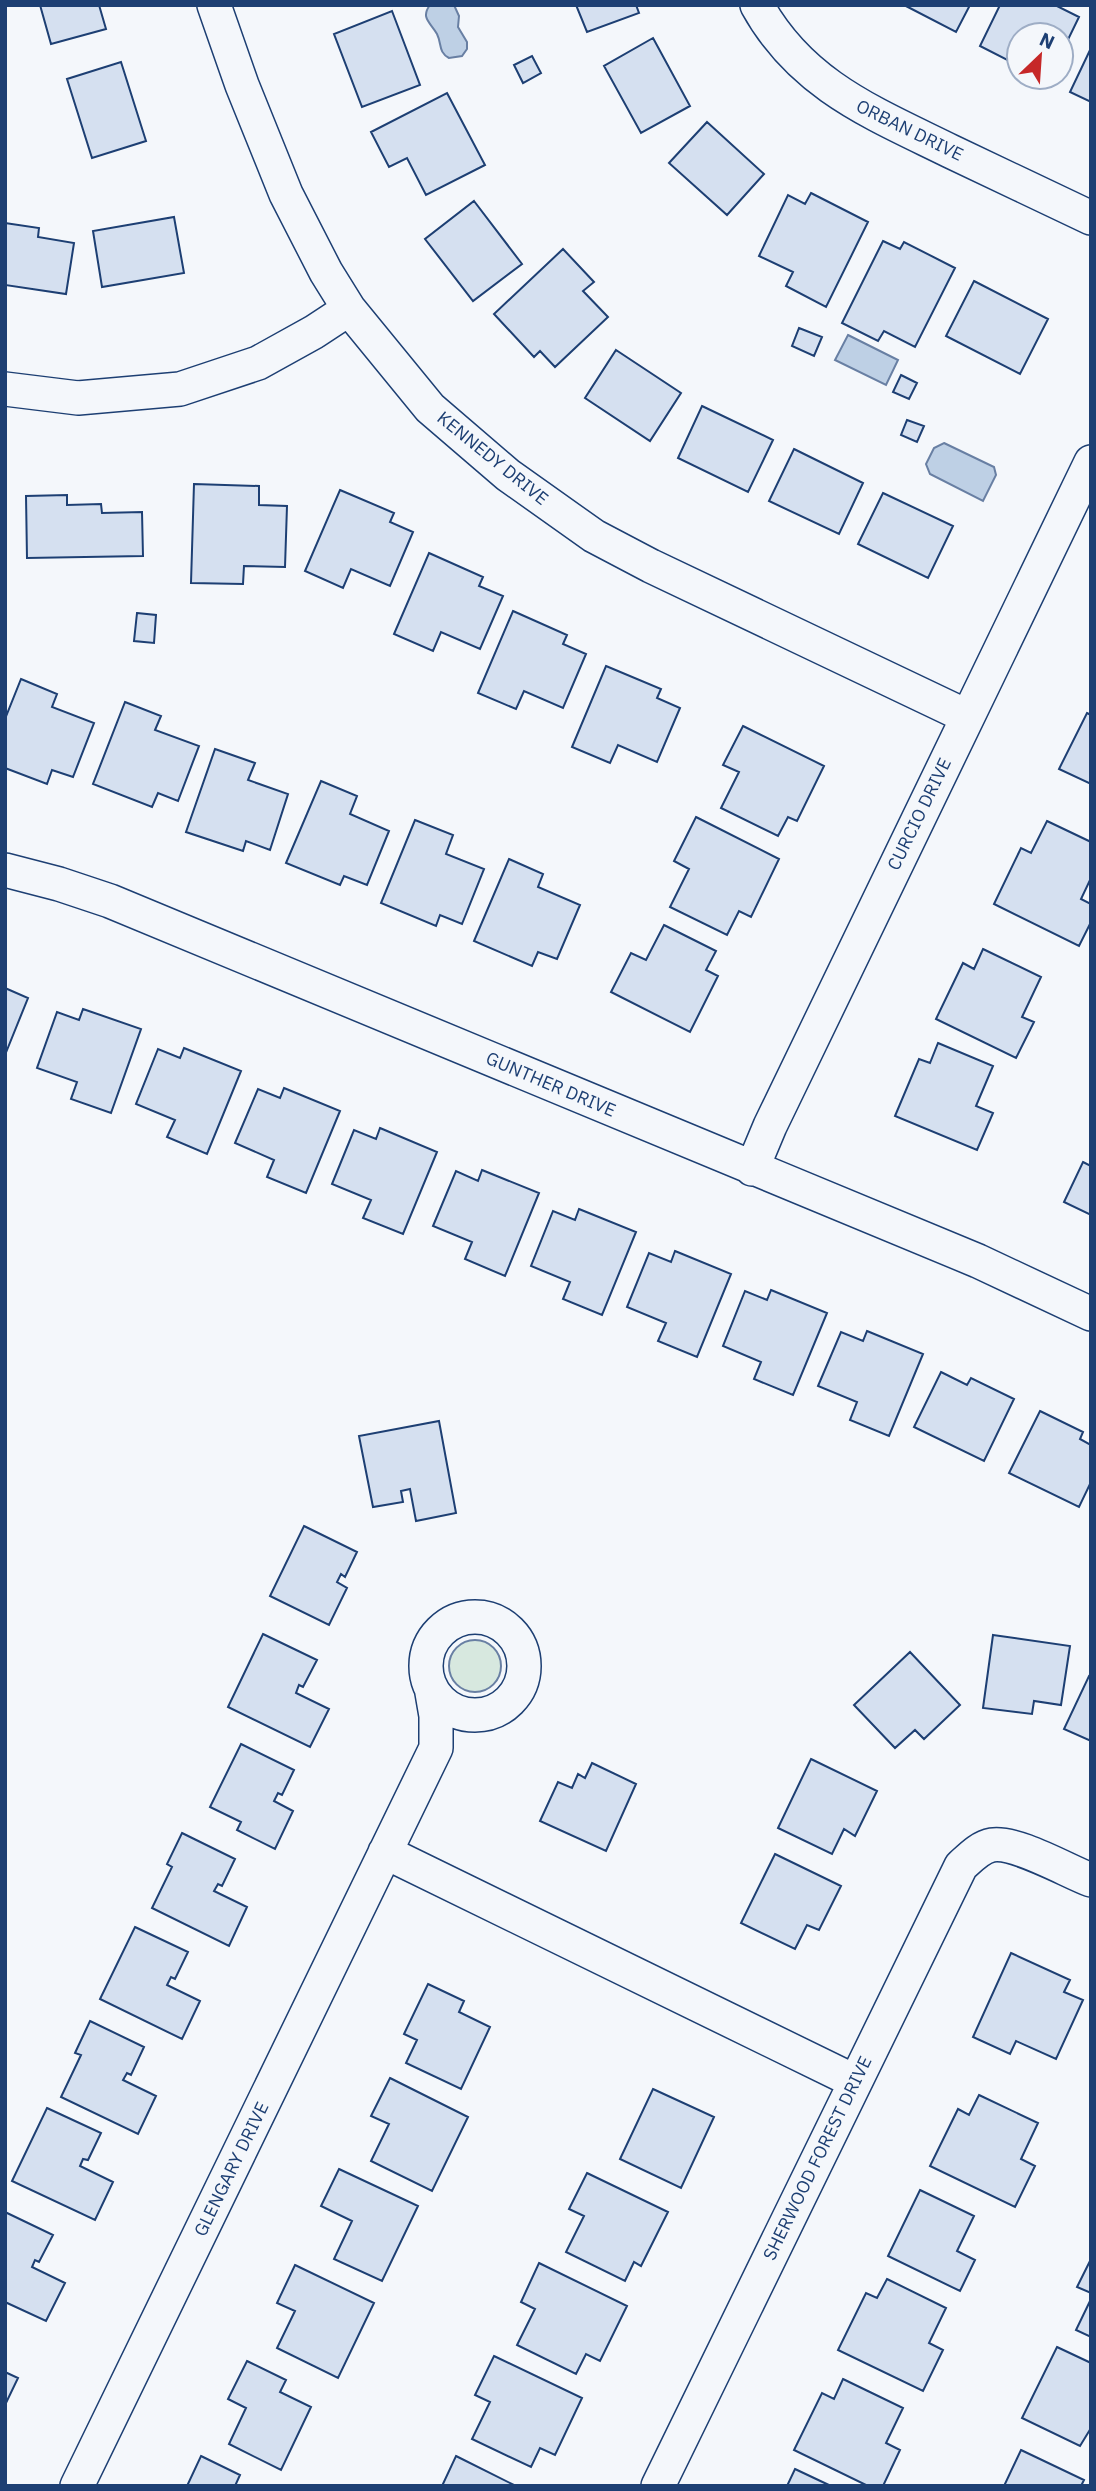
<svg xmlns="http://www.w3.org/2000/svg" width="1096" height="2491" font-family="'IBM Plex Sans',sans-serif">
<rect width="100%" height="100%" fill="#f4f7fb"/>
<path fill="#d7e8df" stroke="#687fa3" stroke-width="2" d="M449 1666a26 26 0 1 1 52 0a26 26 0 1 1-52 0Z"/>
<path fill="#bed0e5" stroke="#687fa3" stroke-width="2" d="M430,5H454L459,16L458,27L467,42V49L462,56L449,58C438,52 442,44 437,34C431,23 420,18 430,5Z
M848,335L898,360L886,385L835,360Z
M944,443L994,467L996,475L983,501L930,474L926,464L934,448Z"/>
<path fill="#d5e0f0" stroke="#1d3f73" stroke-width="2" d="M40,5H99L106,29L51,44Z
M576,5H636L639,13L587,32Z
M904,5H970L956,32Z
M1000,5H1055L1079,17L1061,54V35H1019V66L980,46Z
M392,11L420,85L362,107L334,34Z
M653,38L690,106L641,133L604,66Z
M1091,48V102L1070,92Z
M532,56L541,73L523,83L514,65Z
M121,62L146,141L92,158L67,79Z
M447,93L485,165L426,195L407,158L389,167L371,132Z
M707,122L764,174L727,215L669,163Z
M811,193L868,222L826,307L786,286L793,272L759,256L788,195L805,204Z
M474,201L522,264L473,301L425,239Z
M174,217L184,273L102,287L93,231Z
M5,223L39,228L38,237L74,243L66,294L5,285Z
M883,241L900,249L904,242L955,268L915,347L884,331L878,341L842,323Z
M563,249L594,282L583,291L608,317L555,367L540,351L534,357L494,314Z
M974,281L1048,319L1020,374L946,336Z
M799,328L822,337L814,356L792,346Z
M616,350L681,393L650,441L585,398Z
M901,375L917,383L909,399L893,392Z
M702,406L773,440L748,492L678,458Z
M907,420L924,426L917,442L901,435Z
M794,449L863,483L839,534L769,501Z
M194,484L259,486V505L287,506L285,567L244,566L243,584L191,583Z
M340,490L394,513L390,522L413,532L390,586L351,569L343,588L305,571Z
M883,493L953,526L928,578L858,544Z
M67,495V505L101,504L102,513L142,512L143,556L27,558L26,496Z
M429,553L483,577L479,586L503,596L480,649L441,632L433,651L394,634Z
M513,611L567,635L563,644L586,654L563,708L524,691L516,709L478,693Z
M137,613L156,615L154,643L134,641Z
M606,666L661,689L657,698L680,708L657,762L618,745L610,763L572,747Z
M21,679L57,694L52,707L94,723L73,777L52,770L47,784L5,768V719Z
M125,702L161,716L155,730L199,746L178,801L158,793L152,807L93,784Z
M1087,713L1091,715V784L1059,769Z
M743,726L824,766L797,821L788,817L778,836L721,808L739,772L723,765Z
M215,749L255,763L248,780L288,794L270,850L246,841L243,851L186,832Z
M321,781L357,796L350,814L389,831L367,885L344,876L340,885L286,863Z
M696,817L779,859L751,917L739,911L727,935L670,907L689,869L674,861Z
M415,820L453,835L446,854L484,869L462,924L440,915L436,926L381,903Z
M1047,821L1091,842V878L1081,899L1091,904V922L1079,946L994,904L1021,848L1031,853Z
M509,859L543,874L538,887L580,905L557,959L538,952L532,966L474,941Z
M664,925L716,951L706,970L718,976L690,1032L611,992L631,953L646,960Z
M983,949L1041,977L1022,1017L1034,1022L1016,1058L936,1019L963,963L974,969Z
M5,988L28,998L5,1055Z
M83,1009L141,1029L111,1113L71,1099L77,1082L37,1068L57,1012L79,1020Z
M938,1043L993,1066L976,1106L993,1113L977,1150L895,1116L919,1059L930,1063Z
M184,1048L241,1071L207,1154L167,1137L175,1120L136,1104L158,1049L180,1058Z
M284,1088L340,1111L306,1193L267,1177L274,1160L235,1143L258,1089L280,1098Z
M380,1128L437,1152L403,1234L363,1218L371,1200L332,1184L354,1130L376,1139Z
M1083,1162L1091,1166V1215L1064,1202Z
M482,1170L539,1193L505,1276L465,1259L472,1242L433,1226L456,1171L478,1181Z
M579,1209L636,1232L602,1315L563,1299L570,1282L531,1266L553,1211L575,1220Z
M675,1251L731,1274L697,1357L658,1341L666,1323L627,1307L649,1253L671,1262Z
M771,1290L827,1313L793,1395L754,1379L761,1362L723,1346L745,1291L767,1300Z
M867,1331L923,1354L889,1436L850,1420L857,1402L818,1386L841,1332L863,1341Z
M941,1372L967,1385L971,1378L1014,1399L984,1461L914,1427Z
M1040,1411L1083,1432L1080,1439L1091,1445V1482L1079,1507L1009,1473Z
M439,1421L456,1513L416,1521L410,1489L401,1491L403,1502L373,1507L359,1436Z
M304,1526L357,1552L345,1577L341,1574L337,1582L347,1588L329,1625L270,1596Z
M263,1634L317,1660L303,1687L299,1685L296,1693L329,1709L310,1747L228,1707Z
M993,1635L1070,1646L1061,1705L1034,1701L1032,1714L983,1708Z
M910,1652L960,1705L924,1739L915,1730L895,1748L854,1705Z
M1089,1676L1091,1677V1741L1064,1729Z
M241,1744L294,1770L282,1795L278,1793L274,1801L293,1811L275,1849L237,1830L241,1822L210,1807Z
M811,1759L877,1791L855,1836L844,1829L832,1854L778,1828Z
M592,1763L636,1784L606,1851L540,1821L558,1782L572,1788L578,1774L585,1778Z
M182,1833L235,1859L222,1886L218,1884L214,1891L247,1907L229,1946L152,1908L172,1867L167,1864Z
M775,1854L841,1886L819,1930L807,1925L795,1949L741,1923Z
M135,1927L188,1952L175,1979L171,1977L167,1985L200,2001L182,2039L100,1999Z
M1011,1953L1070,1980L1064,1992L1083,2000L1056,2059L1016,2041L1010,2054L973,2037Z
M428,1984L464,2001L459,2012L490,2027L461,2089L406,2063L417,2040L404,2034Z
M90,2021L144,2047L131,2075L127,2073L123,2080L156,2096L138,2134L61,2097L81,2055L75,2053Z
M390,2078L468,2117L432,2191L371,2161L389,2124L371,2116Z
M653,2089L714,2117L681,2188L620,2159Z
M979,2095L1038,2123L1021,2159L1035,2166L1015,2207L930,2166L958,2109L969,2115Z
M47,2108L101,2133L88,2160L83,2159L80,2166L113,2182L95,2220L12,2181Z
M339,2169L418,2206L382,2281L334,2259L352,2221L321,2206Z
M587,2173L668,2212L641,2266L634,2262L625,2281L566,2252L584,2216L569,2209Z
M920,2190L974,2216L957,2251L975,2260L960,2291L888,2256Z
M5,2212L53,2235L39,2262L35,2260L32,2267L65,2283L46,2321L5,2302Z
M1091,2259V2293L1077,2287Z
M539,2263L627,2306L600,2361L586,2354L576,2374L517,2345L535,2309L521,2302Z
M295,2265L374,2303L338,2378L277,2348L295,2311L277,2303Z
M887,2279L946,2308L929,2343L943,2350L923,2391L838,2350L866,2293L877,2298Z
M1091,2299V2337L1076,2330Z
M1057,2347L1091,2363V2428L1080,2446L1022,2418Z
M494,2356L582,2398L555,2455L540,2448L531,2467L472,2439L490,2402L475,2395Z
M247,2361L286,2380L280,2392L311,2407L281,2470L229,2444L246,2408L228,2399Z
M5,2372L18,2378L5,2405Z
M843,2379L903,2408L886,2443L900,2450L883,2486H868L794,2450L822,2393L834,2399Z
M1021,2450L1084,2480L1081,2486H1004Z
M201,2456L240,2475L235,2486H187Z
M456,2456L516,2486H442Z
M795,2469L831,2486H787Z"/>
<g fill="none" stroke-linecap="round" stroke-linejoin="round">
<defs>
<path id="street" d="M214,5L242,85L286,194L326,272L349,309L430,408L508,475L594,536L651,566L966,716
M757,5C801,85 873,113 950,151C997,173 1044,196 1091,218
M5,389L78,398L180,389L258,363L314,332L349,309
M5,870L59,884L110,901L978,1261L1091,1314
M752,1169L770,1126L1091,462
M426 1666a49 49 0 1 1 98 0a49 49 0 1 1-98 0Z
M385,1852L854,2081
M77,2486L436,1748V1716L431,1687
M658,2486L961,1866C970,1858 980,1847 992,1845C1016,1841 1067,1871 1091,1880"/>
</defs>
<use href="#street" stroke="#1d3f73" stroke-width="36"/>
<use href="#street" stroke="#f4f7fb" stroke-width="33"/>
</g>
<g text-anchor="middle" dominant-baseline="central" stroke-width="5" stroke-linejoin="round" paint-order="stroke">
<g font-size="18" fill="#1d3f73" stroke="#f4f7fb">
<text transform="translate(910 130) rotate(26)">ORBAN DRIVE</text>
<text transform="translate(493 458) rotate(39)">KENNEDY DRIVE</text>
<text transform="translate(919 814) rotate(-64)">CURCIO DRIVE</text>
<text transform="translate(551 1084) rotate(23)">GUNTHER DRIVE</text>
<text transform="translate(817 2158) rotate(-64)">SHERWOOD FOREST DRIVE</text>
<text transform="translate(231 2169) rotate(-64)">GLENGARY DRIVE</text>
</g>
</g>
<rect width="1096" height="2491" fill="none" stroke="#1d3f73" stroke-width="14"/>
<g transform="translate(1040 56) rotate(25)"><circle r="33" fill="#f4f7fb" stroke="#9eadc5" stroke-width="2"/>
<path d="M0-5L12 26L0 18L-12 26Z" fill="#c62828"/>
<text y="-10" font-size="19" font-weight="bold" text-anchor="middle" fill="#1d3f73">N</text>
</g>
</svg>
